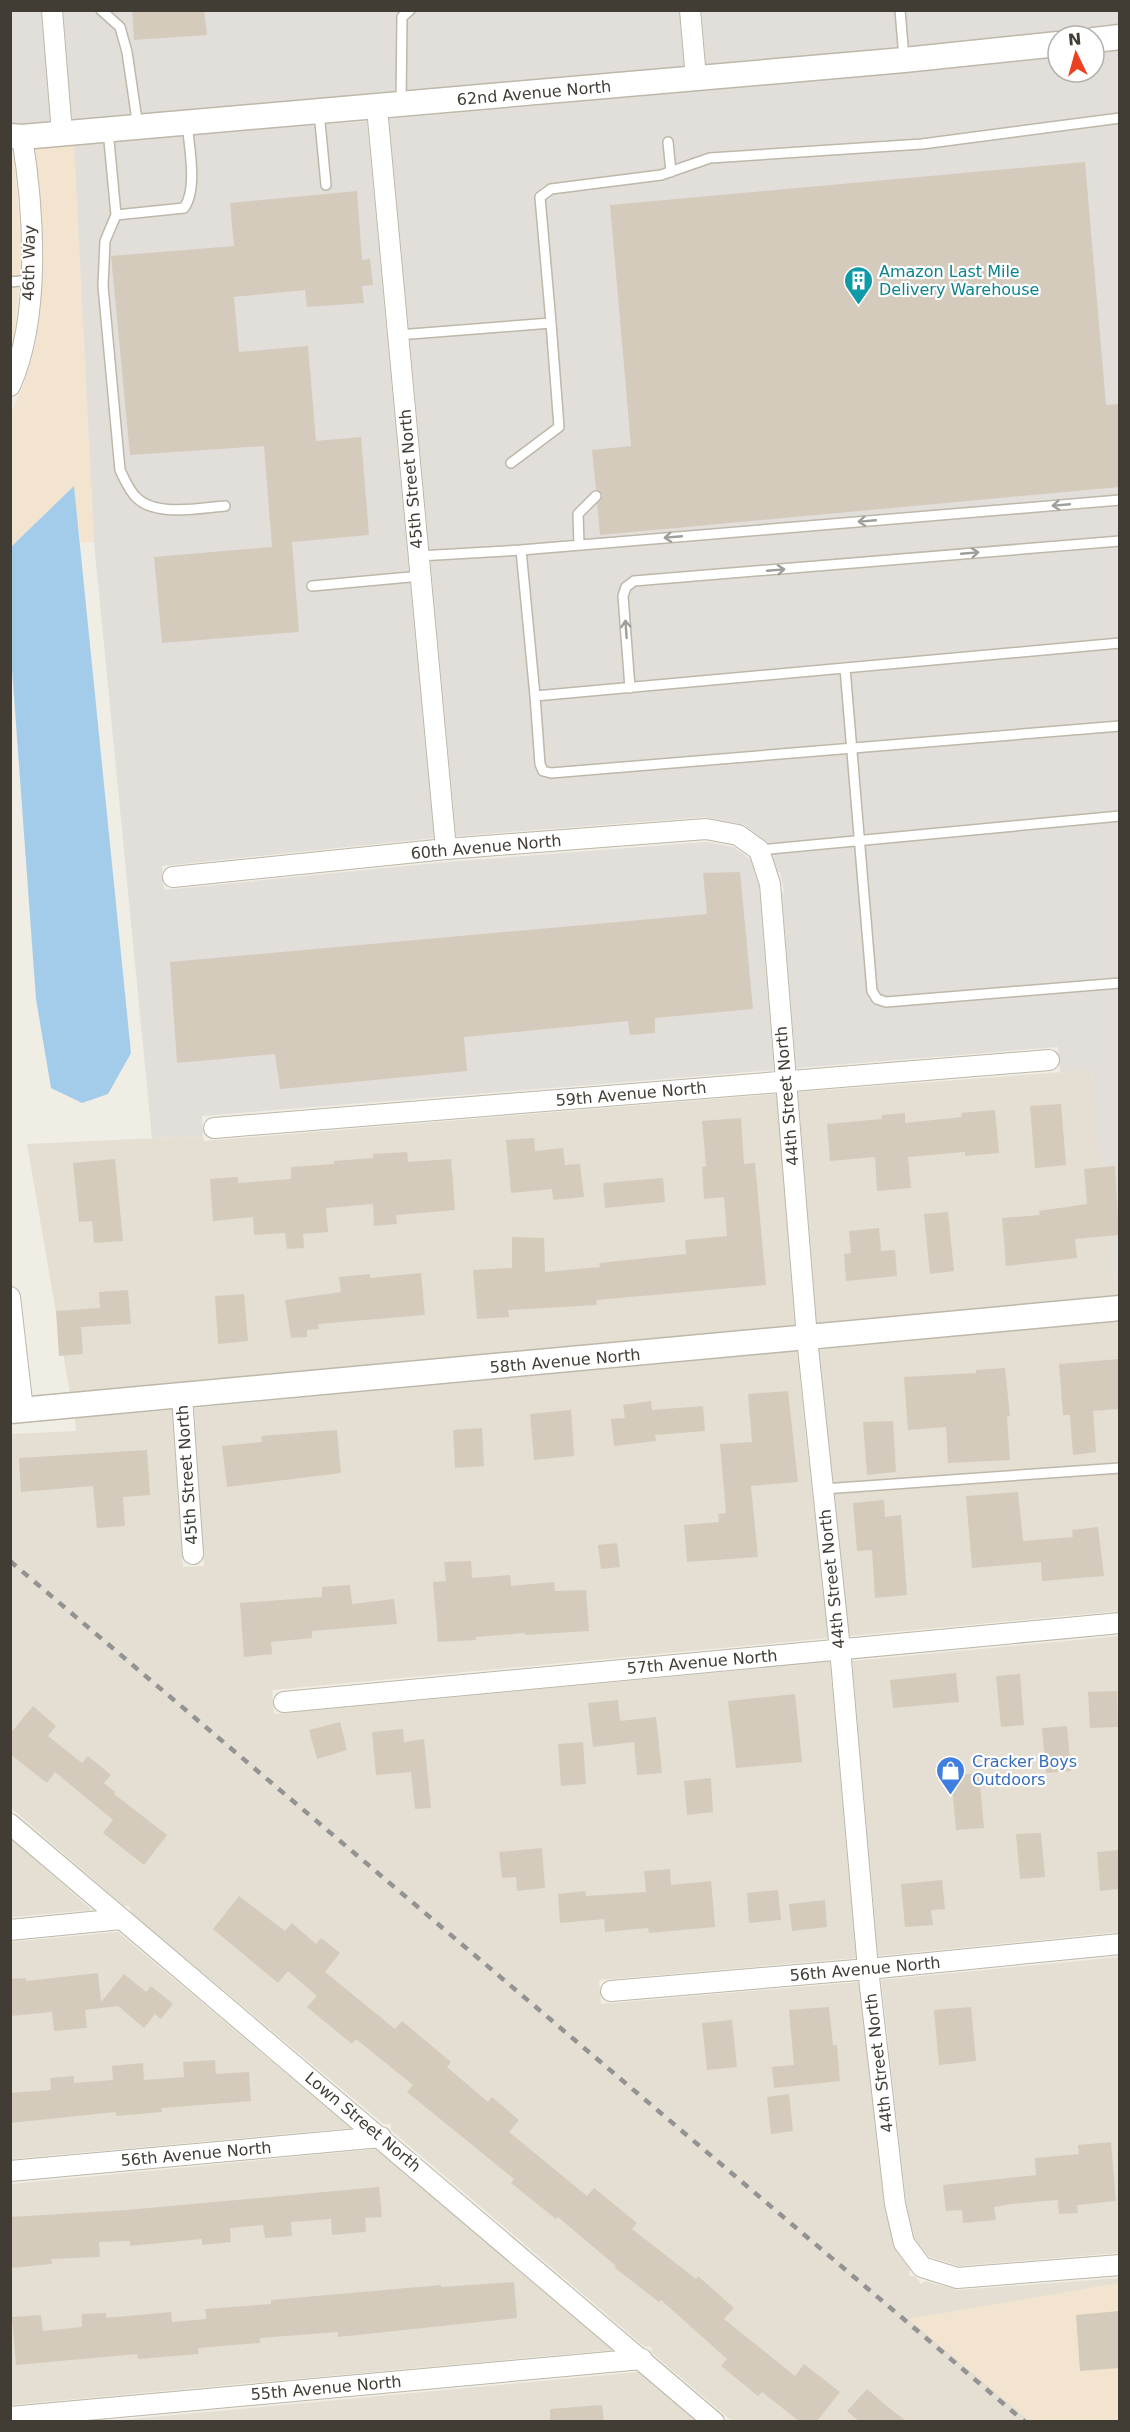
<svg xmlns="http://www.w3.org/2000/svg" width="1130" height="2432" font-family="'DejaVu Sans',sans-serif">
<rect width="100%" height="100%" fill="#f0ede4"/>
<path fill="#e4dfd2" d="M1091,1070L1117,1296L817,1325L798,1092Z
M777,1094L795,1327L70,1394L27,1144L203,1136L204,1141Z
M1119,1320V1611L849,1636L819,1350Z
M797,1351L828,1638L272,1690L274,1714L830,1662L856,1958L599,1980L601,2004L859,1982L884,2206L894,2246L910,2270L909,2275L916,2277L921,2284L925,2281L958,2290L1119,2278V2283L910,2319L1030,2421H732L652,2353L651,2346L645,2347L391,2130V2124H384L131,1913L130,1906H124L11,1808V1434L76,1431L75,1418L172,1410L183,1567L204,1566L194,1408Z
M1119,1636V1932L878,1956L852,1661Z
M11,1839L92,1910L11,1917Z
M118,1932L351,2128L11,2159V1942Z
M1119,1957V2253L958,2266L928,2256L914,2238L906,2202L881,1980Z
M378,2149L613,2350L11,2405V2184Z
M639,2372L697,2421L99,2422Z"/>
<path fill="#f2e4cf" d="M74,144L94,542L81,543L73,487L11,547V413L24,384L36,343L44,256L34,148Z
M11,148L15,168L22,256L14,339L11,351Z
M1119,2283V2421H1030L909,2319Z"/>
<path fill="#e2ded9" d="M1119,10L1120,25L903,48L706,65L701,11Z
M10,11H41L51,122L22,125L11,124Z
M63,11H680L684,67L376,96L72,120Z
M1119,49V1296H1117L1091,1070L966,1079L1060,1072L1058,1047L796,1068L782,893L784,891L780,872H777L769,846L764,840L744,825L705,817L456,836L389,119L905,72L1058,56V72H1094V52Z
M367,121L434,838L162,866L164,890L447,862L706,842L734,847L750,859L759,887L774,1070L202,1116L203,1136L152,1138L94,542L74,144Z"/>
<path fill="#a3ccea" d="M74,486L131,1053L108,1094L82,1103L51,1088L36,999L11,655V547Z"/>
<path fill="#d4cbbd" d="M132,10H204L207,35L134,40Z
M1085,162L1106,405L1119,404V487L600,535L597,504L603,495L596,489L592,450L631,446L610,205Z
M357,191L362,260L370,259L373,285L362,286L364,303L307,307L305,290L234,297L239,352L308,346L316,441L361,437L369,535L292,542L299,632L162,643L154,557L272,547L264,446L130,455L111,256L234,246L230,203Z
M740,872L753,1009L655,1018V1033L630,1035L628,1021L464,1037L467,1071L374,1080L280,1089L275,1054L177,1063L170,962L707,914L703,873Z
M1061,1104L1066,1165L1035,1168L1030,1106Z
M995,1110L999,1153L965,1156V1152L908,1157L911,1188L877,1191L875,1157L830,1161L827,1124L882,1119V1115L905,1113V1123L962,1117L961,1113Z
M741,1118L744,1164L755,1163L766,1285L596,1300L597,1305L508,1310L509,1317L477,1319L473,1270L512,1268V1237L544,1238L545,1272L600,1267L599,1263L686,1254L685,1240L727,1236L724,1197L704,1199L702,1167L706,1166L702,1121Z
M534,1138L535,1151L563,1148L565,1165L580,1164L584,1197L553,1200L552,1189L511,1193L506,1140Z
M407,1152L408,1162L451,1159L455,1210L396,1215L397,1224L374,1226L373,1204L326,1208L328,1232L303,1234L304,1248L287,1249L285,1233L254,1235L253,1217L213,1221L210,1179L238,1177V1183L291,1179V1167L334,1164V1161L373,1158V1154Z
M115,1159L123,1241L94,1243L92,1221L79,1222L73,1163Z
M1115,1166L1119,1235L1075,1239L1077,1258L1006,1266L1002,1218L1040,1215L1039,1211L1087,1204L1084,1169Z
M663,1178L665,1202L605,1208L603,1183Z
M948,1212L954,1271L930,1274L924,1214Z
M879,1228L881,1251L895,1250L897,1276L846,1281L844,1254L851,1253L849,1231Z
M421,1273L425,1315L318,1324L319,1329L307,1330V1337L291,1338L285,1300L341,1292L339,1277L370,1274V1278Z
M128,1290L131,1324L81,1327L83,1354L59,1356L56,1311L100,1308L99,1292Z
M244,1294L248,1341L218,1344L215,1296Z
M1119,1359V1409L1093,1411L1096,1452L1073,1455L1070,1415H1063L1059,1364Z
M1005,1368L1010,1416L1007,1417L1010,1460L948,1463L946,1427L908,1430L904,1377L976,1373V1370Z
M788,1391L798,1482L751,1486L758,1557L687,1562L684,1525L719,1522L718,1514L726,1513L720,1444L752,1442L748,1394Z
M651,1401L652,1410L703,1406L705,1431L655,1435L656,1441L614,1446L611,1419L625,1418L623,1405Z
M571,1410L574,1456L534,1460L530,1414Z
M893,1421L896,1472L867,1475L863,1422Z
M482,1428L484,1466L455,1468L453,1430Z
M337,1430L341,1473L227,1487L222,1446L262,1442L261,1436Z
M147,1450L150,1495L123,1497L125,1526L97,1528L93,1486L21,1492L19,1458Z
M1018,1492L1023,1541L1073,1537L1072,1530L1098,1527L1104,1576L1042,1581L1041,1562L972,1568L966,1496Z
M884,1500L885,1517L901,1515L907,1595L875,1598L872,1550L857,1551L853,1503Z
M617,1543L620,1567L601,1569L598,1545Z
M471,1561L472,1578L510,1575L511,1586L554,1582L555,1591L586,1590L589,1631L525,1635V1633L476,1637V1640L438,1642L433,1582L446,1581L444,1562Z
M350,1585L352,1604L394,1599L397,1624L312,1631V1638L271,1642L272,1654L244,1657L240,1603L322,1597V1587Z
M956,1673L959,1702L893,1708L890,1680Z
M1020,1674L1024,1725L1001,1727L996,1676Z
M1117,1691L1118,1727L1090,1728L1088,1692Z
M795,1694L802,1762L736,1768L728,1701Z
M618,1700L620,1721L656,1717L662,1773L637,1775L634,1742L593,1747L588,1703Z
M33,1706L56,1726L48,1736L82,1763L88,1756L111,1775L104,1783L115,1792L114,1794L167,1835L144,1865L103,1833L113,1820L55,1772L47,1783L10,1754V1734Z
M340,1722L347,1750L317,1759L309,1730Z
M1067,1726L1071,1771L1046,1773L1042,1728Z
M403,1729L404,1742L424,1739L431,1808L415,1809L411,1772L376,1775L372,1732Z
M583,1742L586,1784L561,1786L558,1744Z
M979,1773L984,1828L956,1830L951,1776Z
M711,1778L713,1812L687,1815L684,1781Z
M1041,1833L1045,1877L1020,1879L1016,1834Z
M542,1848L545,1888L517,1891L516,1877L502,1878L499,1852Z
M1119,1850V1889L1100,1891L1097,1852Z
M670,1869L671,1885L711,1881L715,1927L649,1933L648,1928L605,1932L604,1919L560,1923L558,1894L585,1891L586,1896L646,1892L644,1871Z
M942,1880L945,1909L931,1910L933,1925L905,1927L901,1884Z
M778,1890L781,1920L749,1923L747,1893Z
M239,1896L285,1931L292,1923L316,1944L321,1938L340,1953L325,1972L395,2029L402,2021L451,2062L447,2067L488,2102L492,2097L519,2120L509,2132L587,2196L594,2188L637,2223L632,2229L696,2279L698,2276L734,2308L724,2319L795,2376L804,2364L840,2392L817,2421H799L762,2392L758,2396L721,2366L727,2359L661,2300L659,2302L615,2268L616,2266L558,2217L556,2219L511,2183L514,2179L407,2092L413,2085L356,2039L352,2044L307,2007L317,1996L288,1971L278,1983L213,1929Z
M825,1900L827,1927L792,1931L789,1904Z
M98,1973L101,2002L124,1974L146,1992L151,1986L173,2004L161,2019L155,2014L144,2028L118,2006L85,2010L87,2028L54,2031L52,2012L10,2016V1979L26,1978V1981Z
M829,2007L833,2045H837L840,2081L774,2088L772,2067L794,2065L789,2010Z
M971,2007L976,2061L939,2065L934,2010Z
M732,2020L737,2067L707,2070L702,2023Z
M215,2060L216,2074L249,2072L251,2101L161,2108L162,2112L116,2116V2112L10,2123V2093L51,2090L50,2078L74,2076V2083L113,2080L112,2066L143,2063L144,2080L184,2077L183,2062Z
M789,2094L793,2131L771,2134L767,2097Z
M1111,2142L1116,2201L1077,2205L1078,2213L1059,2214L1058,2200L1010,2204L994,2207L996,2220L963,2223L962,2210L946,2211L943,2185L1036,2175L1035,2158L1079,2154L1078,2145Z
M379,2187L382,2217L365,2218L366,2232L332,2235L331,2219L291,2222L292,2236L265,2238L263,2225L230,2228L231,2242L202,2245V2239L130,2246V2241L99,2242L100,2257L51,2259L52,2264L10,2268V2217L127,2210Z
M514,2282L517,2318L338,2337V2332L260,2338V2343L198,2348L199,2354L138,2359L137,2354L16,2365L12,2317L41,2315L43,2331L82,2327V2314L106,2313V2318L171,2312L172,2322L206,2319L205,2309L271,2304V2300L441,2285V2287Z
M1119,2311V2368L1080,2371L1076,2315Z
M867,2389L888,2407L906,2421H859L847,2411Z
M602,2405L604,2421H550V2409Z"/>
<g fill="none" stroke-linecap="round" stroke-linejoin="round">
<defs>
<path id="service" d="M101,10L120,27L127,52L138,127
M900,10L904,58
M401,103L402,17L410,10
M319,112L326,185
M108,130L116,215L105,241L103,286L120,470C125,480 129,491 137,498C156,517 201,508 225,506
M668,142L671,172
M116,215L184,208C198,189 189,146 187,123
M10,282L30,280
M398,335L551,323L540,197L551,189L661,175L710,158L922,144L1120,118
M511,463L559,427L551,323
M579,545L578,514L596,496
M521,550L1120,500
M419,556L521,550L535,696L1120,643
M312,586L421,576
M845,668L872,991L877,999L886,1002L1120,983
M630,688L623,596L626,587L634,581L1120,541
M535,696L540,764L543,771L551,773L1120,726
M759,850L1120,816
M823,1489L1120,1468"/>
<path id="minor" d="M52,10L62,133
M690,10L696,78
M377,108L446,849
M10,386C41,317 34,211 22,137
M173,877L446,849L706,829L738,835L759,850L770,884L807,1338L840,1649L868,1969L895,2204L904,2243L922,2267L957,2278L1120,2265
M214,1128L1049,1060
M10,1297L23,1410
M182,1397L193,1554
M284,1702L1120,1623
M10,1824L714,2422
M10,1930L121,1919
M611,1991L868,1969L1120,1944
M10,2171L381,2137
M10,2417L642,2359"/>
<path id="tertiary" d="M1094,40L1120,37
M10,136L22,137L904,60L1058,44
M10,1411L1120,1308"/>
</defs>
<use href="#service" stroke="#beb7aa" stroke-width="12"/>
<use href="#minor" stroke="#beb7aa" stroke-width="22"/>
<use href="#tertiary" stroke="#beb7aa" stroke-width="27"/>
<use href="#service" stroke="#fff" stroke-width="9"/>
<use href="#minor" stroke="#fff" stroke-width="20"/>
<use href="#tertiary" stroke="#fff" stroke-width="24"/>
<path stroke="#939393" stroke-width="4.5" stroke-dasharray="8 8" stroke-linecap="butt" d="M10,1561L1025,2422"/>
</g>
<defs><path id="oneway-shaft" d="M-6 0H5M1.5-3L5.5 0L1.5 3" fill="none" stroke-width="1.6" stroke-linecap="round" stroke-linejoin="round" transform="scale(1.5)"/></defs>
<g stroke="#a09e9a">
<use href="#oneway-shaft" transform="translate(1061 505) rotate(175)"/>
<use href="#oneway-shaft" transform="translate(867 521) rotate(175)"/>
<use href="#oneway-shaft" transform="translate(673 537) rotate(175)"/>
<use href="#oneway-shaft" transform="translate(970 553) rotate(-5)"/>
<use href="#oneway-shaft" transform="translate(776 570) rotate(-5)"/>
<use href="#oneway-shaft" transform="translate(626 629) rotate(-94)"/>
</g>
<defs>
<symbol id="building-pin" viewBox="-11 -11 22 30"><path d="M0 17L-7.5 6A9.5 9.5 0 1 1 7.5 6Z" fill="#0f9aa8" stroke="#fff"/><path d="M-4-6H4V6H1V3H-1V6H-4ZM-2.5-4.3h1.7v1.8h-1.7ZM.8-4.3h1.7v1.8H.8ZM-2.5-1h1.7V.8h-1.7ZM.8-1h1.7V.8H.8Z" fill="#fff"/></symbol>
<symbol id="shop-pin" viewBox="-11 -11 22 30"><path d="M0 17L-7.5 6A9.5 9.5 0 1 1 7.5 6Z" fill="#3f7fe0" stroke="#fff"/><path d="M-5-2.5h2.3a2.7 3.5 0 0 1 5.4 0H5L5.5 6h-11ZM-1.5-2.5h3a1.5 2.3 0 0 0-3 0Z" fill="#fff"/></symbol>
</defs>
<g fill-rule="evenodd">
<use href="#building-pin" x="842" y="264" width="33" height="45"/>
<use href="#shop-pin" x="934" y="1754" width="33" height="45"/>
</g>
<g text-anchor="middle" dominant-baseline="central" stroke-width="4.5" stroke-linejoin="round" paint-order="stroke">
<g font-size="16" fill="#423d34" stroke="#fff">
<text transform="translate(534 93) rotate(-5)">62nd Avenue North</text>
<text transform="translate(29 263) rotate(-89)">46th Way</text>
<text transform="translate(411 479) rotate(-95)">45th Street North</text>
<text transform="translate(486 847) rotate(-5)">60th Avenue North</text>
<text transform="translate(631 1094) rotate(-5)">59th Avenue North</text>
<text transform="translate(787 1096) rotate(-95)">44th Street North</text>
<text transform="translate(565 1361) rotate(-5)">58th Avenue North</text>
<text transform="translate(187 1475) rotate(-94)">45th Street North</text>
<text transform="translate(832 1579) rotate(-96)">44th Street North</text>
<text transform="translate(702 1662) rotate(-5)">57th Avenue North</text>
<text transform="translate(865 1969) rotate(-5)">56th Avenue North</text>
<text transform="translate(879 2063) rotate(-97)">44th Street North</text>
<text transform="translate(363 2122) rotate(40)">Lown Street North</text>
<text transform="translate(196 2154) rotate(-5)">56th Avenue North</text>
<text transform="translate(326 2388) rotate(-5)">55th Avenue North</text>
</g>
<g font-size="16" fill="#0d838f" stroke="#fff" text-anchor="start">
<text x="879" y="271">Amazon Last Mile<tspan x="879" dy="18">Delivery Warehouse</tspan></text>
</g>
<g font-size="16" fill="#366cbe" stroke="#fff" text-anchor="start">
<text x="972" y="1761">Cracker Boys<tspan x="972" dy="18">Outdoors</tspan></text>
</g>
</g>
<rect width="1130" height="2432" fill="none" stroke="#423d34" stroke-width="24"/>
<g transform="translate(1076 54) rotate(355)"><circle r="28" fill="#ffffff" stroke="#b3b1ae" stroke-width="1.5"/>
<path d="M0-4.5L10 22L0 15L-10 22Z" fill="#eb4120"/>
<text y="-9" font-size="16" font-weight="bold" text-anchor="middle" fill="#423d34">N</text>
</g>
</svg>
